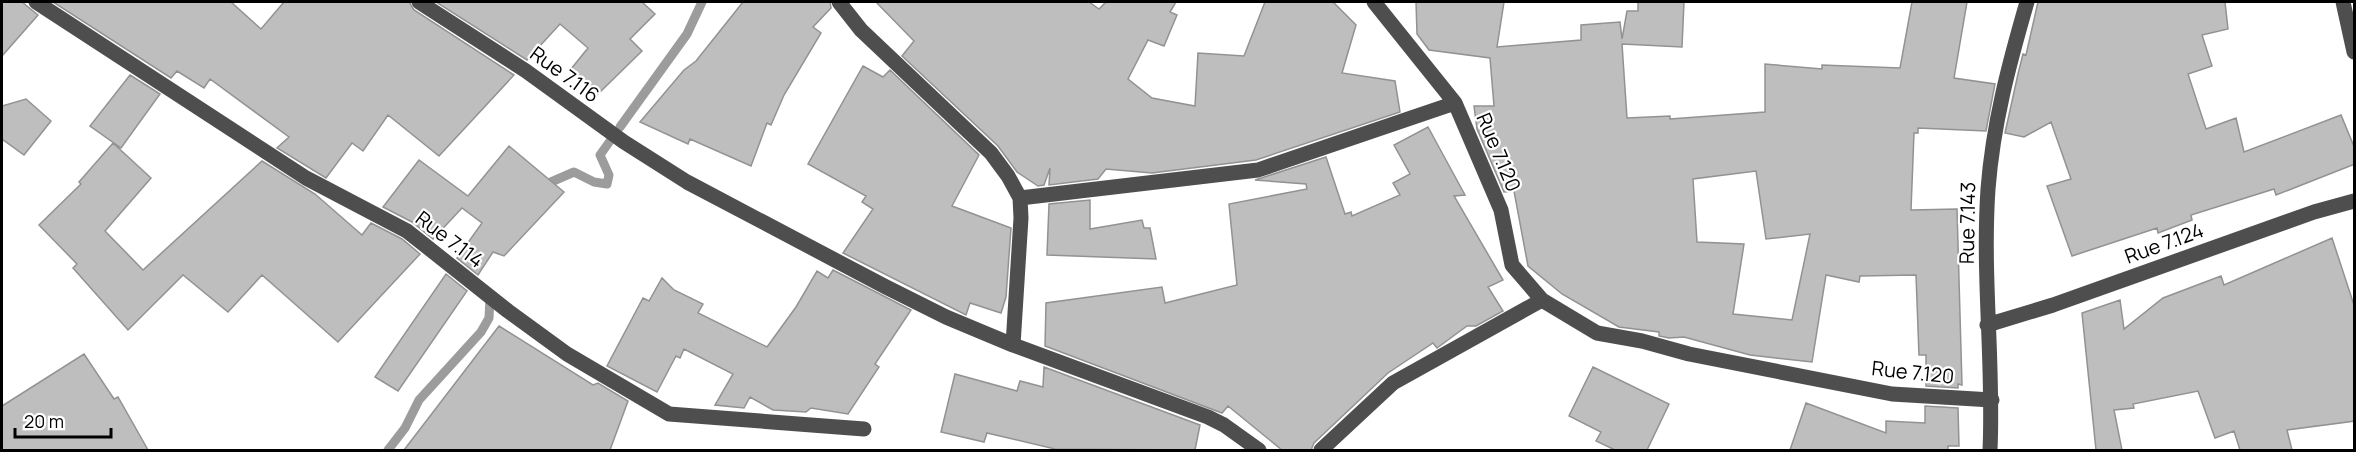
<svg xmlns="http://www.w3.org/2000/svg" width="2356" height="452" font-family="Manrope,sans-serif">
<rect width="100%" height="100%" fill="#fff"/>
<g fill="none" stroke-linecap="round" stroke-linejoin="round">
<path stroke="#9c9c9c" stroke-width="9" d="M620,127L687,34L702,2
M551,182L574,172L594,182L607,184L609,175L600,155L615,134
M388,450L405,428L419,400L481,332L489,318L490,297"/>
</g>
<path fill="#bebebe" stroke="#929292" stroke-width="1.5" fill-rule="evenodd" d="M2,2H22L38,15L2,56Z
M53,2H231L261,29L284,2H409L414,10L514,75L439,156L388,115L363,151L352,143L326,178L277,148L289,137L210,79L204,88L177,71L171,78Z
M436,2H642L655,14L630,39L642,51L597,95L571,69L588,48L560,24L527,60Z
M743,2H830L831,8L813,27L821,33L784,95L771,125L767,123L751,166L690,139L688,144L640,122L684,70L696,61Z
M876,2H1089L1099,9L1106,2H1176L1170,12L1177,15L1164,46L1148,40L1128,79L1152,98L1195,106L1198,53L1244,56L1265,2H1333L1356,25L1342,73L1395,81L1400,112L1256,160L1152,173L1106,169L1098,179L1049,185L1050,168L1044,185L1038,186L1017,172L998,146L902,56L914,41Z
M1416,2H1504L1497,47L1581,40V25L1620,22L1622,39L1627,11H1638V2H1684L1682,47L1622,44L1627,118L1670,116V119L1765,112V64L1822,69V65L1900,68L1912,2H1967L1954,78L1995,84L1986,131L1918,128V133H1914L1911,210L1957,209L1962,385L1958,384V388L1926,386V355H1919L1916,275L1860,276L1859,282L1826,275L1812,362L1750,355L1684,337L1669,338L1659,336V332L1619,327L1562,294L1528,266L1514,191L1504,192L1477,129L1474,106H1494L1490,58L1429,50L1417,34ZM1756,171L1766,239L1810,234L1792,320L1733,314L1744,244L1697,242L1693,179Z
M2038,2H2225L2228,29L2202,35L2212,66L2188,74L2206,129L2236,118L2244,152L2341,115L2355,149V164L2276,195L2274,189L2191,215L2192,220L2158,233L2157,228L2072,256L2047,186L2071,179L2051,122L2024,137L2005,133L2018,74L2023,54L2026,55Z
M863,66L883,77L890,70L979,155L952,206L1011,228L1006,297L1001,313L970,303L966,315L843,253L873,209L862,202L866,196L808,164Z
M130,75L160,94L121,148L90,126Z
M26,99L51,121L24,155L2,139V106Z
M1428,127L1465,195L1454,196L1503,280L1488,287L1503,311L1476,326H1467L1437,348L1433,343L1388,373L1314,443L1311,450H1282L1228,406L1222,413L1045,346L1046,303L1162,287L1165,303L1237,285L1229,204L1307,189L1306,184L1255,180L1326,157L1345,214L1351,212L1352,216L1400,195L1393,183L1410,174L1394,145Z
M113,143L151,178L105,231L143,270L262,161L315,194L362,235L371,223L402,239L420,254L338,342L262,275L228,312L183,275L128,330L73,268L77,264L39,225L81,184L79,182Z
M509,146L564,192L504,256L493,252L478,275L457,258L482,223L462,208L433,239L412,222L383,207L419,160L468,196Z
M1090,200V229L1142,220L1144,228H1150L1156,259L1047,255L1049,204Z
M2332,238L2355,308V421L2287,430L2292,450H2240L2234,431L2215,438L2198,391L2133,404L2134,408L2114,410L2122,450H2096L2082,313L2120,300L2124,329L2163,298L2221,276L2224,285Z
M833,270L911,310L875,364L879,367L848,414L811,408L806,412L773,410L750,397L744,408L715,405L733,374L684,349L680,358L676,356L657,392L607,366L643,298L649,301L662,278L674,290L703,304L698,313L767,347L796,307L817,271L828,278Z
M446,274L467,291L398,391L375,377Z
M499,326L593,385L598,383L628,401L610,450H404Z
M84,354L114,399L118,397L148,450H2V406Z
M1044,367L1200,425L1195,450L1055,449L987,433L984,442L941,432L955,374L1017,391L1020,381L1043,387Z
M1593,367L1669,404L1647,450H1615L1596,441L1601,432L1569,416Z
M1806,403L1886,433V421L1925,423V406L1958,408L1959,446H1948V450H1790Z"/>
<g fill="none" stroke-linecap="round" stroke-linejoin="round">
<path stroke="#4e4e4e" stroke-width="15" d="M36,2L306,178L407,231L508,311L567,354L669,414L864,429
M419,2L526,71L624,142L687,182L886,287L946,317L1013,345L1208,417L1224,425L1259,450
M839,2L861,30L991,153L1008,176L1020,198
M1374,2L1455,103
M2343,2L2354,52
M1987,325L2053,305L2314,212L2354,201
M1013,345L1021,218L1020,198L1258,170L1455,103L1501,210L1512,265L1542,300L1597,333L1642,341L1689,354L1892,394L1992,400
M1321,450L1393,383L1542,300
M1990,450C1994,364 1982,277 1988,189C1993,124 2009,64 2027,2"/>
</g>
<g text-anchor="middle" dominant-baseline="central" stroke-width="4.5" stroke-linejoin="round" paint-order="stroke">
<g font-size="20" fill="#000" stroke="#fff">
<text transform="translate(565 74) rotate(36)">Rue 7.116</text>
<text transform="translate(1499 152) rotate(67)">Rue 7.120</text>
<text transform="translate(1967 223) rotate(-89)">Rue 7.143</text>
<text transform="translate(450 239) rotate(37)">Rue 7.114</text>
<text transform="translate(2164 243) rotate(-20)">Rue 7.124</text>
<text transform="translate(1913 372) rotate(6)">Rue 7.120</text>
</g>
</g>
<rect width="2356" height="452" fill="none" stroke="#000000" stroke-width="6"/>
<path d="M15 428v9h96v-9" fill="none" stroke="#000000" stroke-width="3"/>
<text x="24" y="428" font-size="18" fill="#000000" stroke="#ffffff" stroke-width="4.5" paint-order="stroke">20 m</text>
</svg>
